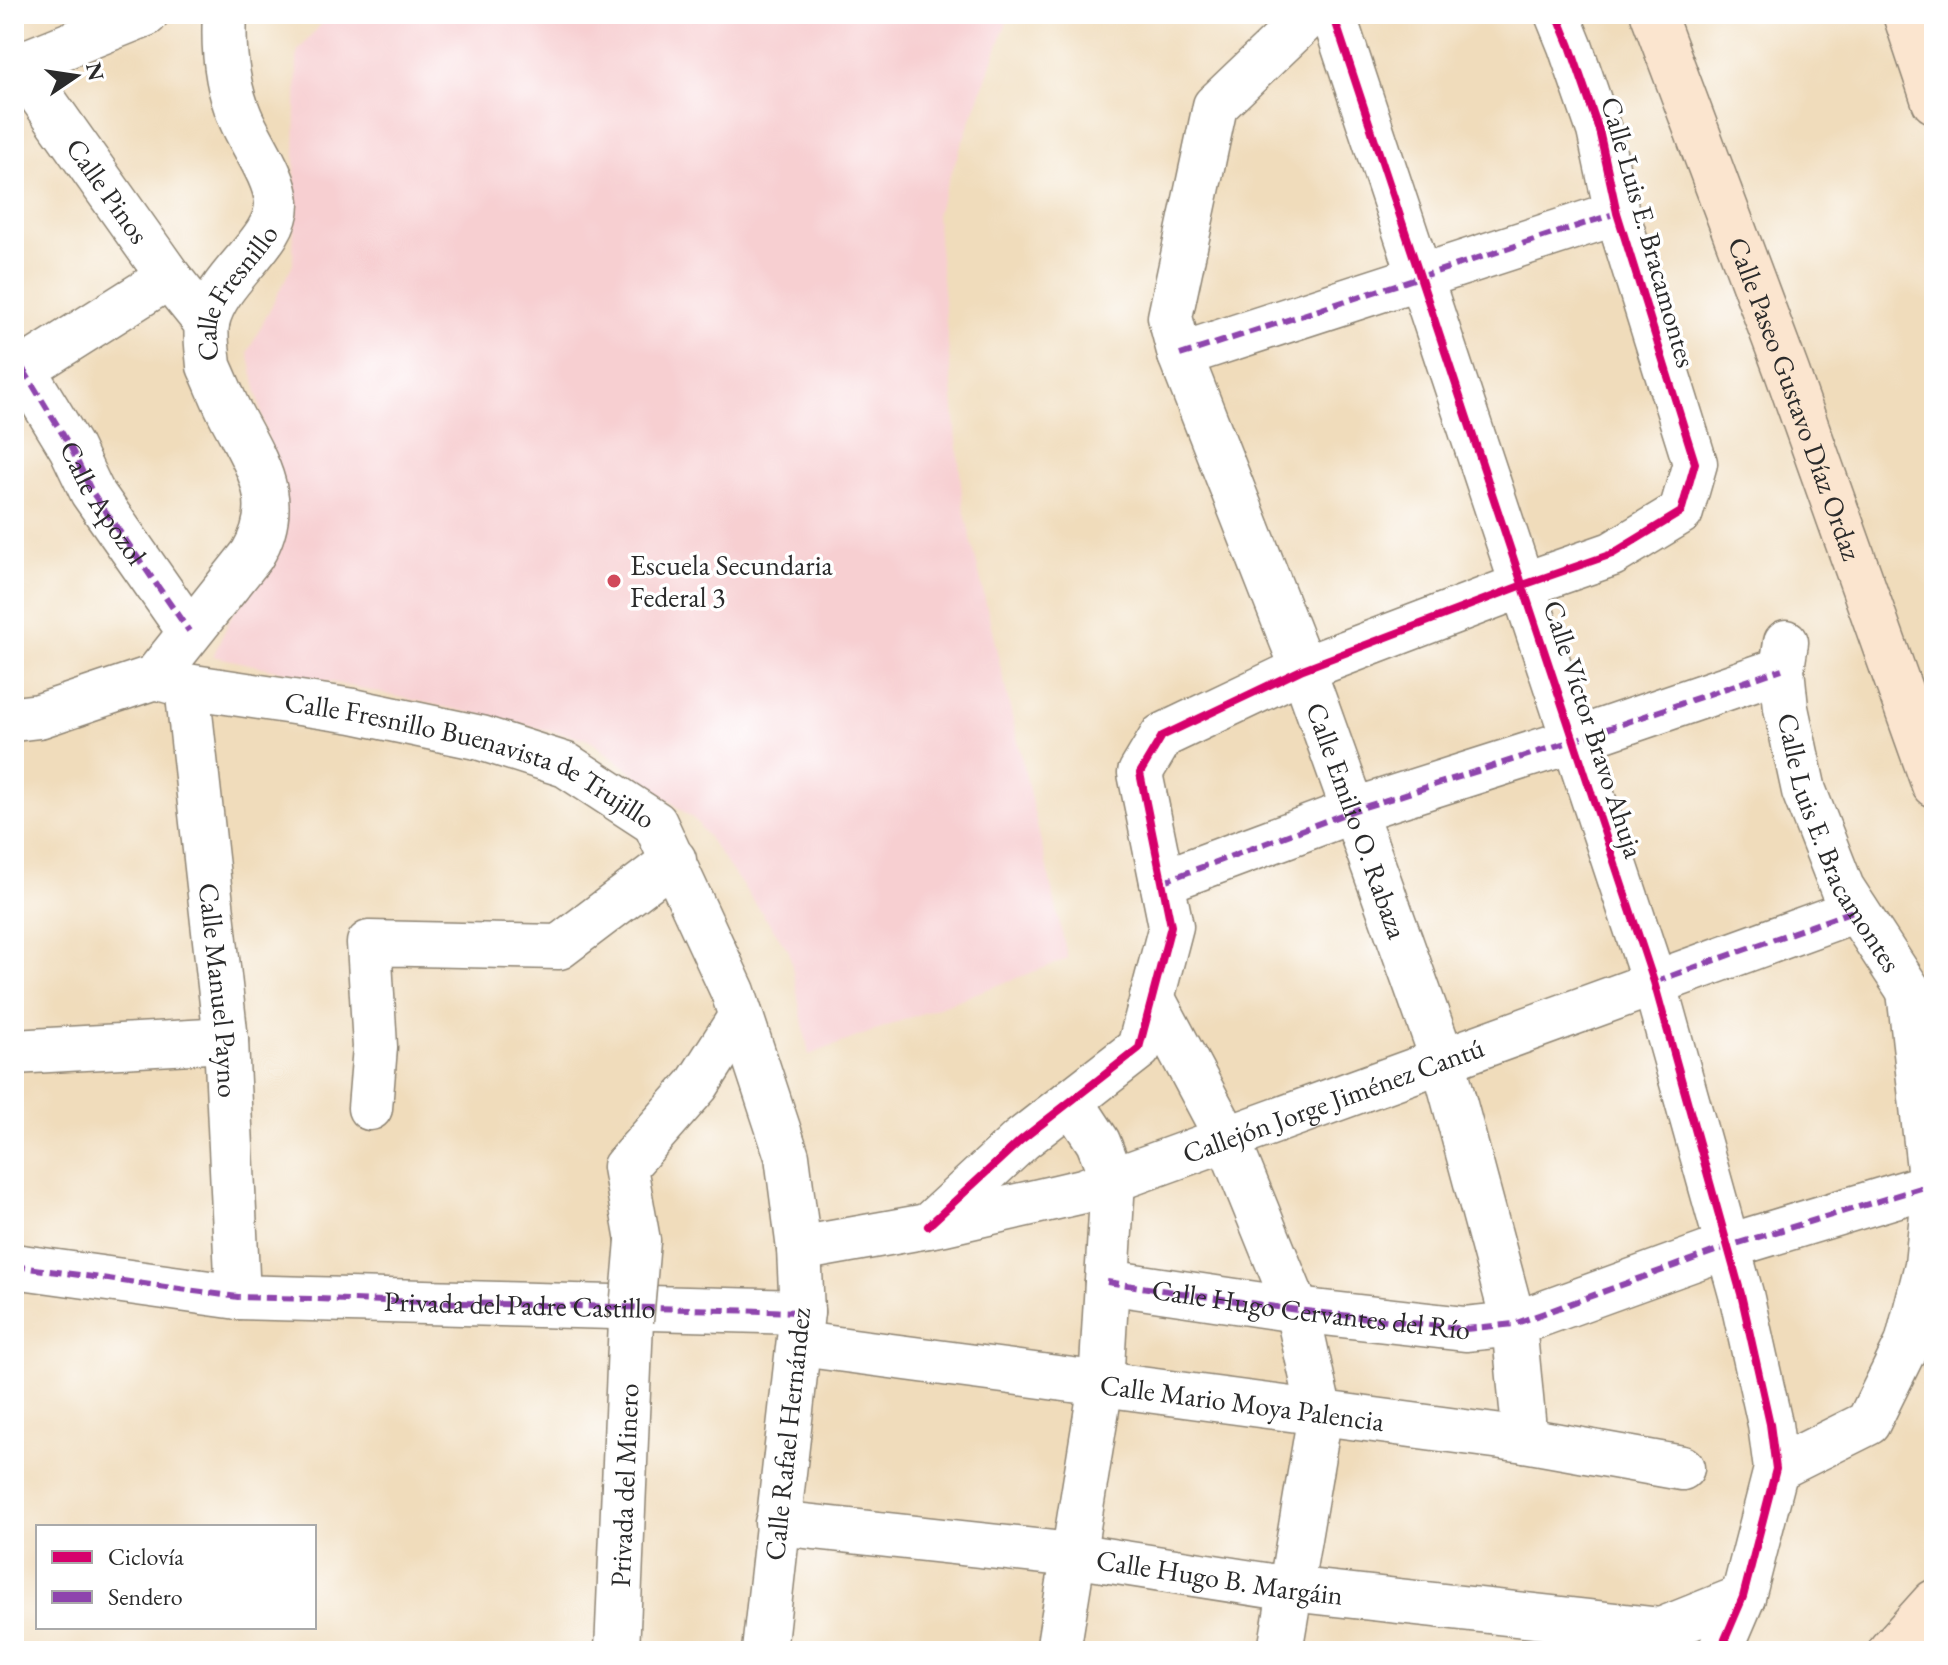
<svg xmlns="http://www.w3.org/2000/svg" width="1948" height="1665" font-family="'EB Garamond',serif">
<rect width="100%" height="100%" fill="#fff"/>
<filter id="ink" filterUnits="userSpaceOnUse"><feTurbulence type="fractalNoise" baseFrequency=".0125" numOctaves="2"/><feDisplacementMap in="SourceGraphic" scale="16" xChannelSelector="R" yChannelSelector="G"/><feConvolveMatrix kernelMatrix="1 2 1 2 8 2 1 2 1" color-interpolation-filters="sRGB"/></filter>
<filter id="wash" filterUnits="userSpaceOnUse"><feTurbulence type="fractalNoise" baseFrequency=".006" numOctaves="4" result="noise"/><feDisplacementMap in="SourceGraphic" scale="32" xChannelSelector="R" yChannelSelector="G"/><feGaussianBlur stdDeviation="1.8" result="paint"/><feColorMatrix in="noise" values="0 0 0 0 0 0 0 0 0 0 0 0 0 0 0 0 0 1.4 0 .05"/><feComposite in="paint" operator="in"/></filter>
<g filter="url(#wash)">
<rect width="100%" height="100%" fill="#f0dcbb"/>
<path fill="#f7cfd1" d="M330,14H1010L936,214L963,504L1068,959L809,1055L789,951L696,821L588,739L213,656L282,506L248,352L293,264L297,52Z"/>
</g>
<g filter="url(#ink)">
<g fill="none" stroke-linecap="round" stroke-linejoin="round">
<defs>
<g id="street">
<path id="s1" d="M1311,14L1215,106L1170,317L1180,355L1303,669L1443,1060L1514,1324L1525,1440"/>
<path d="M1333,14L1654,982L1741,1294L1770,1424L1776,1469L1743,1597L1720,1651"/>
<path id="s2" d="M19,65L169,277L207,324"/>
<path d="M14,67L146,14"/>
<path d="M1180,355L1617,213"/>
<path d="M23,369L71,448L92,492L189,631"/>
<path d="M14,375L169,277"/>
<path id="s3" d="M1786,642L1782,669L1786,708L1804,791L1842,888L1924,1014"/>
<path id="s4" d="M155,677L252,555C284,502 257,465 232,417C223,400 217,383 209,366C208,352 205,337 207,323C216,277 279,242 277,202C275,175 250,142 240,117C226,84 223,49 225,14"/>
<path id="s5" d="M187,686L226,1040L238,1297"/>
<path id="s6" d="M14,719L39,716L155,677L187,686L353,711L481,738L566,765L655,823L733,992L787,1156L799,1249L802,1312L764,1651"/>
<path d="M1162,882L1355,810L1575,740L1782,669"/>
<path d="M1152,997L1228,1140L1297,1310L1320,1414L1280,1651"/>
<path d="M14,1052L226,1040"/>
<path d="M370,1108L375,1047L369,943L559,947L674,860"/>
<path d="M928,1226L1021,1140L1139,1048L1171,926L1140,773L1162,736L1303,669L1523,585L1612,554L1681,512L1695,463L1617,213L1599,130L1570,46L1557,14"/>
<path d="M638,1241L625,1167L697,1085L741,1016"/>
<path id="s7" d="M799,1249L944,1223L1083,1191L1856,910"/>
<path id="s8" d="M14,1266L238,1297L802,1312"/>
<path d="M1107,1282L1297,1310L1465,1329L1514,1324L1729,1246L1931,1185"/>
<path id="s9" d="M800,1344L1525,1440L1682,1468"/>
<path d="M1776,1469L1868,1423L1907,1344L1927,1265L1933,1204L1909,991"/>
<path id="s10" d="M777,1523L1072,1555L1290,1589L1661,1630L1743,1597"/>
<path id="s11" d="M617,1651L631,1321"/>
<path d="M1058,1651L1101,1384L1113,1180L1098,1142L1071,1101"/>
</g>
<g id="secondary">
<path id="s12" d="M1653,14L1787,372L1934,785"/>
<path d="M1905,14L1934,101"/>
<path d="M1890,1651L1934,1602"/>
</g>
</defs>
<use href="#street" stroke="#8e8473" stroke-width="47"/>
<use href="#secondary" stroke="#8e8473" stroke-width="47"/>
<use href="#street" stroke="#fff" stroke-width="44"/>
<use href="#secondary" stroke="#fbe5cf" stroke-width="44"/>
<defs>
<path id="street-bridge" d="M631,1321L638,1241"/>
</defs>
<use href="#street-bridge" stroke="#8e8473" stroke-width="47" stroke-linecap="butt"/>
<use href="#street-bridge" stroke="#fff" stroke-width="44"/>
<g stroke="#8e44ad" stroke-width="6" stroke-dasharray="12 6" stroke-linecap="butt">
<path d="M1180,355L1617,213"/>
<path id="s13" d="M23,369L71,448L92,492L189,631"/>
<path d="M1162,882L1355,810L1575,740L1782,669"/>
<path d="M1654,982L1856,910"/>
<path d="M14,1266L238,1297L802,1312"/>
<path id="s14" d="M1107,1282L1297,1310L1465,1329L1514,1324L1729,1246L1931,1185"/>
</g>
<defs>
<path id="cycleway" d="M1333,14L1654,982L1741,1294L1770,1424L1776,1469L1743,1597L1720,1651
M928,1226L1021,1140L1139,1048L1171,926L1140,773L1162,736L1303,669L1523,585L1612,554L1681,512L1695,463L1617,213L1599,130L1570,46L1557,14"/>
</defs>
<use href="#cycleway" stroke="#fff" stroke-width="13"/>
<use href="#cycleway" stroke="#d6006c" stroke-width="8"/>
</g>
</g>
<circle fill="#d1495b" stroke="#fff" stroke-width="3" cx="614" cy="581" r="8"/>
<g text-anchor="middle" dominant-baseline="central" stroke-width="7" stroke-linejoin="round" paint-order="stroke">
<g font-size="28" fill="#2b2b2b" stroke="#fff">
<text stroke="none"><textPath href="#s2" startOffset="154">Calle Pinos</textPath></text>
<text transform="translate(1649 232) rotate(74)">Calle Luis E. Bracamontes</text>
<text stroke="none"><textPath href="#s4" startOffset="442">Calle Fresnillo</textPath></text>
<text stroke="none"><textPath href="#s12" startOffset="410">Calle Paseo Gustavo Díaz Ordaz</textPath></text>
<text stroke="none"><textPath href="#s13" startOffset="156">Calle Apozol</textPath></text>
<text transform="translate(1594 729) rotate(72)">Calle Víctor Bravo Ahuja</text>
<text stroke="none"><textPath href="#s6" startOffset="476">Calle Fresnillo Buenavista de Trujillo</textPath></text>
<text stroke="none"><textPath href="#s1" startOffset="886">Calle Emilio O. Rabaza</textPath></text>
<text stroke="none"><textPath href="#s3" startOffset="212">Calle Luis E. Bracamontes</textPath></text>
<text stroke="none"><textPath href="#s5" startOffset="306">Calle Manuel Payno</textPath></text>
<text stroke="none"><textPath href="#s7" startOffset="556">Callejón Jorge Jiménez Cantú</textPath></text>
<text stroke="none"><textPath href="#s8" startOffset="508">Privada del Padre Castillo</textPath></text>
<text stroke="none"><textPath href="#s14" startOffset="206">Calle Hugo Cervantes del Río</textPath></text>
<text stroke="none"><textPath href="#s9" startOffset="446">Calle Mario Moya Palencia</textPath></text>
<text transform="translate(787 1434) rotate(-84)">Calle Rafael Hernández</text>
<text stroke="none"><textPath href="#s11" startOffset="166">Privada del Minero</textPath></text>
<text stroke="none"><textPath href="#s10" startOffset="446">Calle Hugo B. Margáin</textPath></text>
</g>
<g font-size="28" fill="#2b2b2b" stroke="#fff" text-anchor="start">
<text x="630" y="565">Escuela Secundaria<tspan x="630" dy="32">Federal 3</tspan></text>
</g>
</g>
<rect width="1948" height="1665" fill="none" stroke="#fff" stroke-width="48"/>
<rect x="36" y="1525" width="280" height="104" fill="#ffffff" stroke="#aaaaaa" stroke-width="2"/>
<rect x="52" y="1551" width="40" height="12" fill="#d6006c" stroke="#aaaaaa" stroke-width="2"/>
<text x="108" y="1565" font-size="24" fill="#2b2b2b">Ciclovía</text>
<rect x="52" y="1591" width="40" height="12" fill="#8e44ad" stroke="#aaaaaa" stroke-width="2"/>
<text x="108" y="1605" font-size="24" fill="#2b2b2b">Sendero</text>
<g transform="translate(76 76) rotate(77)" stroke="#ffffff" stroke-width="6" paint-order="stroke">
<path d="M0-6L14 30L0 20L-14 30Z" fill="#2b2b2b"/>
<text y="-12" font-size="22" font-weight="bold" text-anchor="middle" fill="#2b2b2b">N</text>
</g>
</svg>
